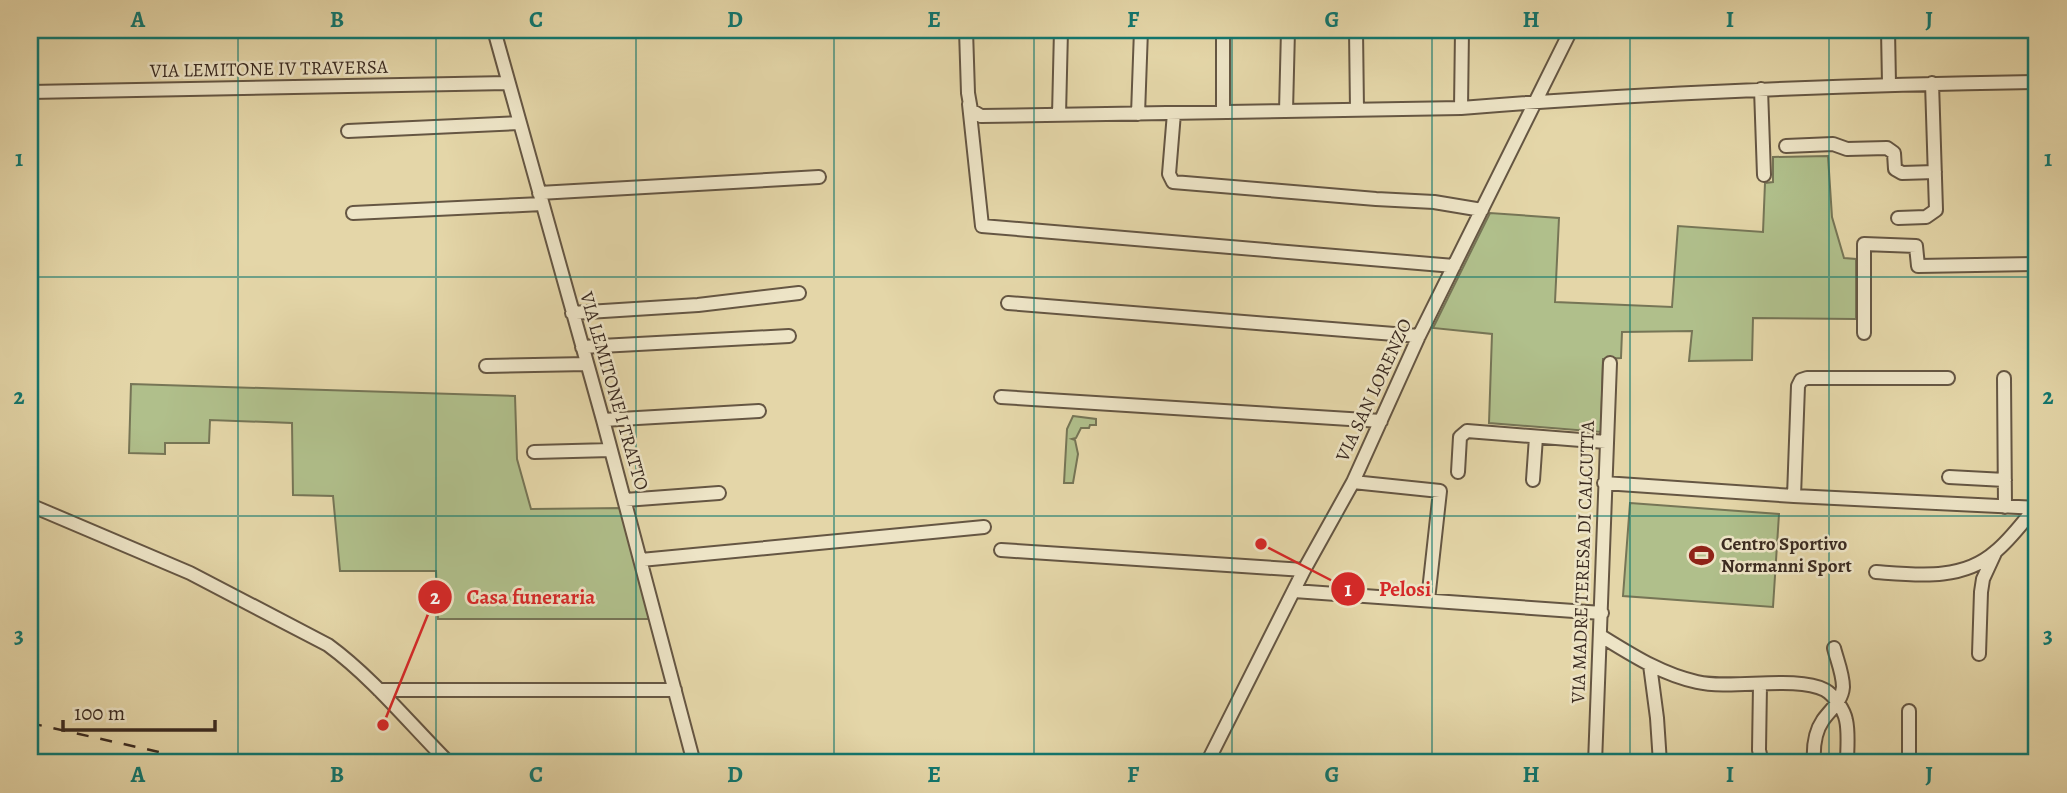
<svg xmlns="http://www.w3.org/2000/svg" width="2067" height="793" font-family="Alegreya,serif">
<rect width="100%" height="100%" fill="#e4d6a8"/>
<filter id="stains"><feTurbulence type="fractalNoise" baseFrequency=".00286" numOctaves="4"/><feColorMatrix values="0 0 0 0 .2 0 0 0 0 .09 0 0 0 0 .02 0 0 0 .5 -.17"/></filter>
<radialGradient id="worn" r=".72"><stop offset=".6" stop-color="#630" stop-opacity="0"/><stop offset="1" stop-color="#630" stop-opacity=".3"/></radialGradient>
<path fill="#b0bf8b" stroke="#767556" stroke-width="2" d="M1828,156L1832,217L1844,258L1856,259V319L1753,318L1752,360L1689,361L1692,331L1622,332L1621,358L1603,359L1601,432L1489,423L1492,334L1433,328L1490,213L1559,218L1555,302L1672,307L1678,226L1763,232L1765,183L1773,182V157Z
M131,384L515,396L517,459L531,509L623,508L652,619H438L436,571H340L333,496L293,495L292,423L210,420L209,443H165V454L129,453Z
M1073,416L1096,419V425H1090L1089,428H1081L1076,438L1072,439L1075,440L1078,454L1073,483H1064L1067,429Z
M1630,503L1779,514L1773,607L1623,596Z"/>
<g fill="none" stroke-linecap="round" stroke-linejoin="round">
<defs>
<path id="minor" d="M494,30L603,420L694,763
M966,30L968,93L971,110L981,116L1461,108C1653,92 1845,85 2037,82
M1356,30L1357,110
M1888,30L1889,84
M1761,89L1764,175
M30,92L508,83
M969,104L982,226L1454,266
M1461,108L1462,30
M1286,111L1288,30
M1223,112V30
M1174,113L1169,174L1173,182L1376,199L1434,202L1482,210
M1138,114L1141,30
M1059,115L1061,30
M348,131L519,123
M1786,146L1833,144L1847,149L1887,148L1894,153L1895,169L1902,173L1935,172
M539,193L819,177
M353,213L542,204
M1898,218L1926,217L1936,210L1932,83
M1008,303L1419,336
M572,313L698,305L799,293
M1864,333V244L1916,246L1918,266L2037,264
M582,347L789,336
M486,366L587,364
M2004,378L2005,507
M1001,397L1381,421
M603,420L759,411
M534,452L611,450
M1458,472L1460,437L1467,431L1606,442
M1949,477L2005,480
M1533,480L1536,437
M1353,482L1440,491L1428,600
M1604,483L1794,496L2037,508
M1794,496L1798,386L1801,380L1807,378H1948
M625,500L719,493
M30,505L190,573L328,645C373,678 410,724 449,763
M1001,550L1304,570
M641,560L984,527
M1876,572C1917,575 1962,581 1995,552C2010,540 2022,523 2035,508
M1294,591L1602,613
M1601,636C1632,655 1661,674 1697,682C1732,690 1796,675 1825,690C1834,695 1844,710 1846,720C1849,733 1847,750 1847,763
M1979,654L1981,592L1983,579L1995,553
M1650,665L1657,718L1660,763
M1760,685L1759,750L1762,763
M379,690H675
M1909,711V763
M1207,763L1304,570L1353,482L1419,336L1571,30
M1595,763C1601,630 1604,496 1610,363
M1814,763C1813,748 1814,733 1823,720C1831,709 1842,701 1843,687C1843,674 1837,660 1834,648"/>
</defs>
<use href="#minor" stroke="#655643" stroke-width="16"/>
<use href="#minor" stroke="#ede4c6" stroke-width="12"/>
<path stroke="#3b2b21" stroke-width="2.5" stroke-dasharray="12 12" stroke-linecap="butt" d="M30,723L208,763"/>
</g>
<path fill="none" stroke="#0f766e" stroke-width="2" stroke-opacity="0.55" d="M238,30V763M436,30V763M636,30V763M834,30V763M1034,30V763M1232,30V763M1432,30V763M1630,30V763M1829,30V763M30,277H2037M30,516H2037"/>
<defs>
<symbol id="stadium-bare" viewBox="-9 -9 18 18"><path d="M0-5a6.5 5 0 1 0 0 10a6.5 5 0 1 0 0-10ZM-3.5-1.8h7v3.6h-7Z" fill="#8f2418" stroke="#ede4c6" stroke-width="2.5" paint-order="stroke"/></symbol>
</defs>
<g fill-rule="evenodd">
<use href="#stadium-bare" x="1684" y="538" width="35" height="35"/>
</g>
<g text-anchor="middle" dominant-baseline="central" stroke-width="5" stroke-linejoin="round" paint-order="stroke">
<g font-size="19" fill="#3b2b21" stroke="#ede4c6">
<text transform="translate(269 69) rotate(-1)">VIA LEMITONE IV TRAVERSA</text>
<text transform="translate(1374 390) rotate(-65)">VIA SAN LORENZO</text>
<text transform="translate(614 391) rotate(74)">VIA LEMITONE I TRATTO</text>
<text transform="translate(1583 562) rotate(-88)">VIA MADRE TERESA DI CALCUTTA</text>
</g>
<g font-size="19" font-weight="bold" fill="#3b2b21" stroke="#ede4c6" text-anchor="start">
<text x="1721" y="544">Centro Sportivo<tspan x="1721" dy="22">Normanni Sport</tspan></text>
</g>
</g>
<path fill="none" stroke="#d62828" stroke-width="2.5" d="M1261 544L1348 589M383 725L435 597"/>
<g fill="#d62828" stroke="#ede4c6" stroke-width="2.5">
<circle cx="1261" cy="544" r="7"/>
<circle cx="383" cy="725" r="7"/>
<circle cx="1348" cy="589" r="18"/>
<circle cx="435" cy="597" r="18"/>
</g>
<g font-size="21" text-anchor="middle" font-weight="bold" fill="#fff">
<text x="1348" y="596">1</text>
<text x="435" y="604">2</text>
</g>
<g font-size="21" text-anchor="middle" font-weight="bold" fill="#d62828" stroke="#ede4c6" stroke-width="5" stroke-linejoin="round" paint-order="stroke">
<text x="1405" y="596">Pelosi</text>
<text x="531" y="604">Casa funeraria</text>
</g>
<rect width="2067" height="793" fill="none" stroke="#e4d6a8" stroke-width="77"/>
<path d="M63 720v10h152v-10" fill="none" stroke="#3b2b21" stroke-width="3.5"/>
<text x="74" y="720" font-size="21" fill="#3b2b21" stroke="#ede4c6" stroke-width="5" paint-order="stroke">100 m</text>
<rect x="38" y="38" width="1990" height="716" fill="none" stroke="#0f766e" stroke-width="2.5"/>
<g font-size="23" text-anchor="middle" font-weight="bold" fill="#0f766e">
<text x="138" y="27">A</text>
<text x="337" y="27">B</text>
<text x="536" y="27">C</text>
<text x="735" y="27">D</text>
<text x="934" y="27">E</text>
<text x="1133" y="27">F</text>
<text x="1332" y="27">G</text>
<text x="1531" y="27">H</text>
<text x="1730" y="27">I</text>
<text x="1929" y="27">J</text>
<text x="19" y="166">1</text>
<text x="2048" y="166">1</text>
<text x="19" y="404">2</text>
<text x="2048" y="404">2</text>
<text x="19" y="643">3</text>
<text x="2048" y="643">3</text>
<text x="138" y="782">A</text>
<text x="337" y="782">B</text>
<text x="536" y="782">C</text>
<text x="735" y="782">D</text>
<text x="934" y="782">E</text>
<text x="1133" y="782">F</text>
<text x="1332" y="782">G</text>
<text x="1531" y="782">H</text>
<text x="1730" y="782">I</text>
<text x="1929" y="782">J</text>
</g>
<rect width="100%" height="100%" filter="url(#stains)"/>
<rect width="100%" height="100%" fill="url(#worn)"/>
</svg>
